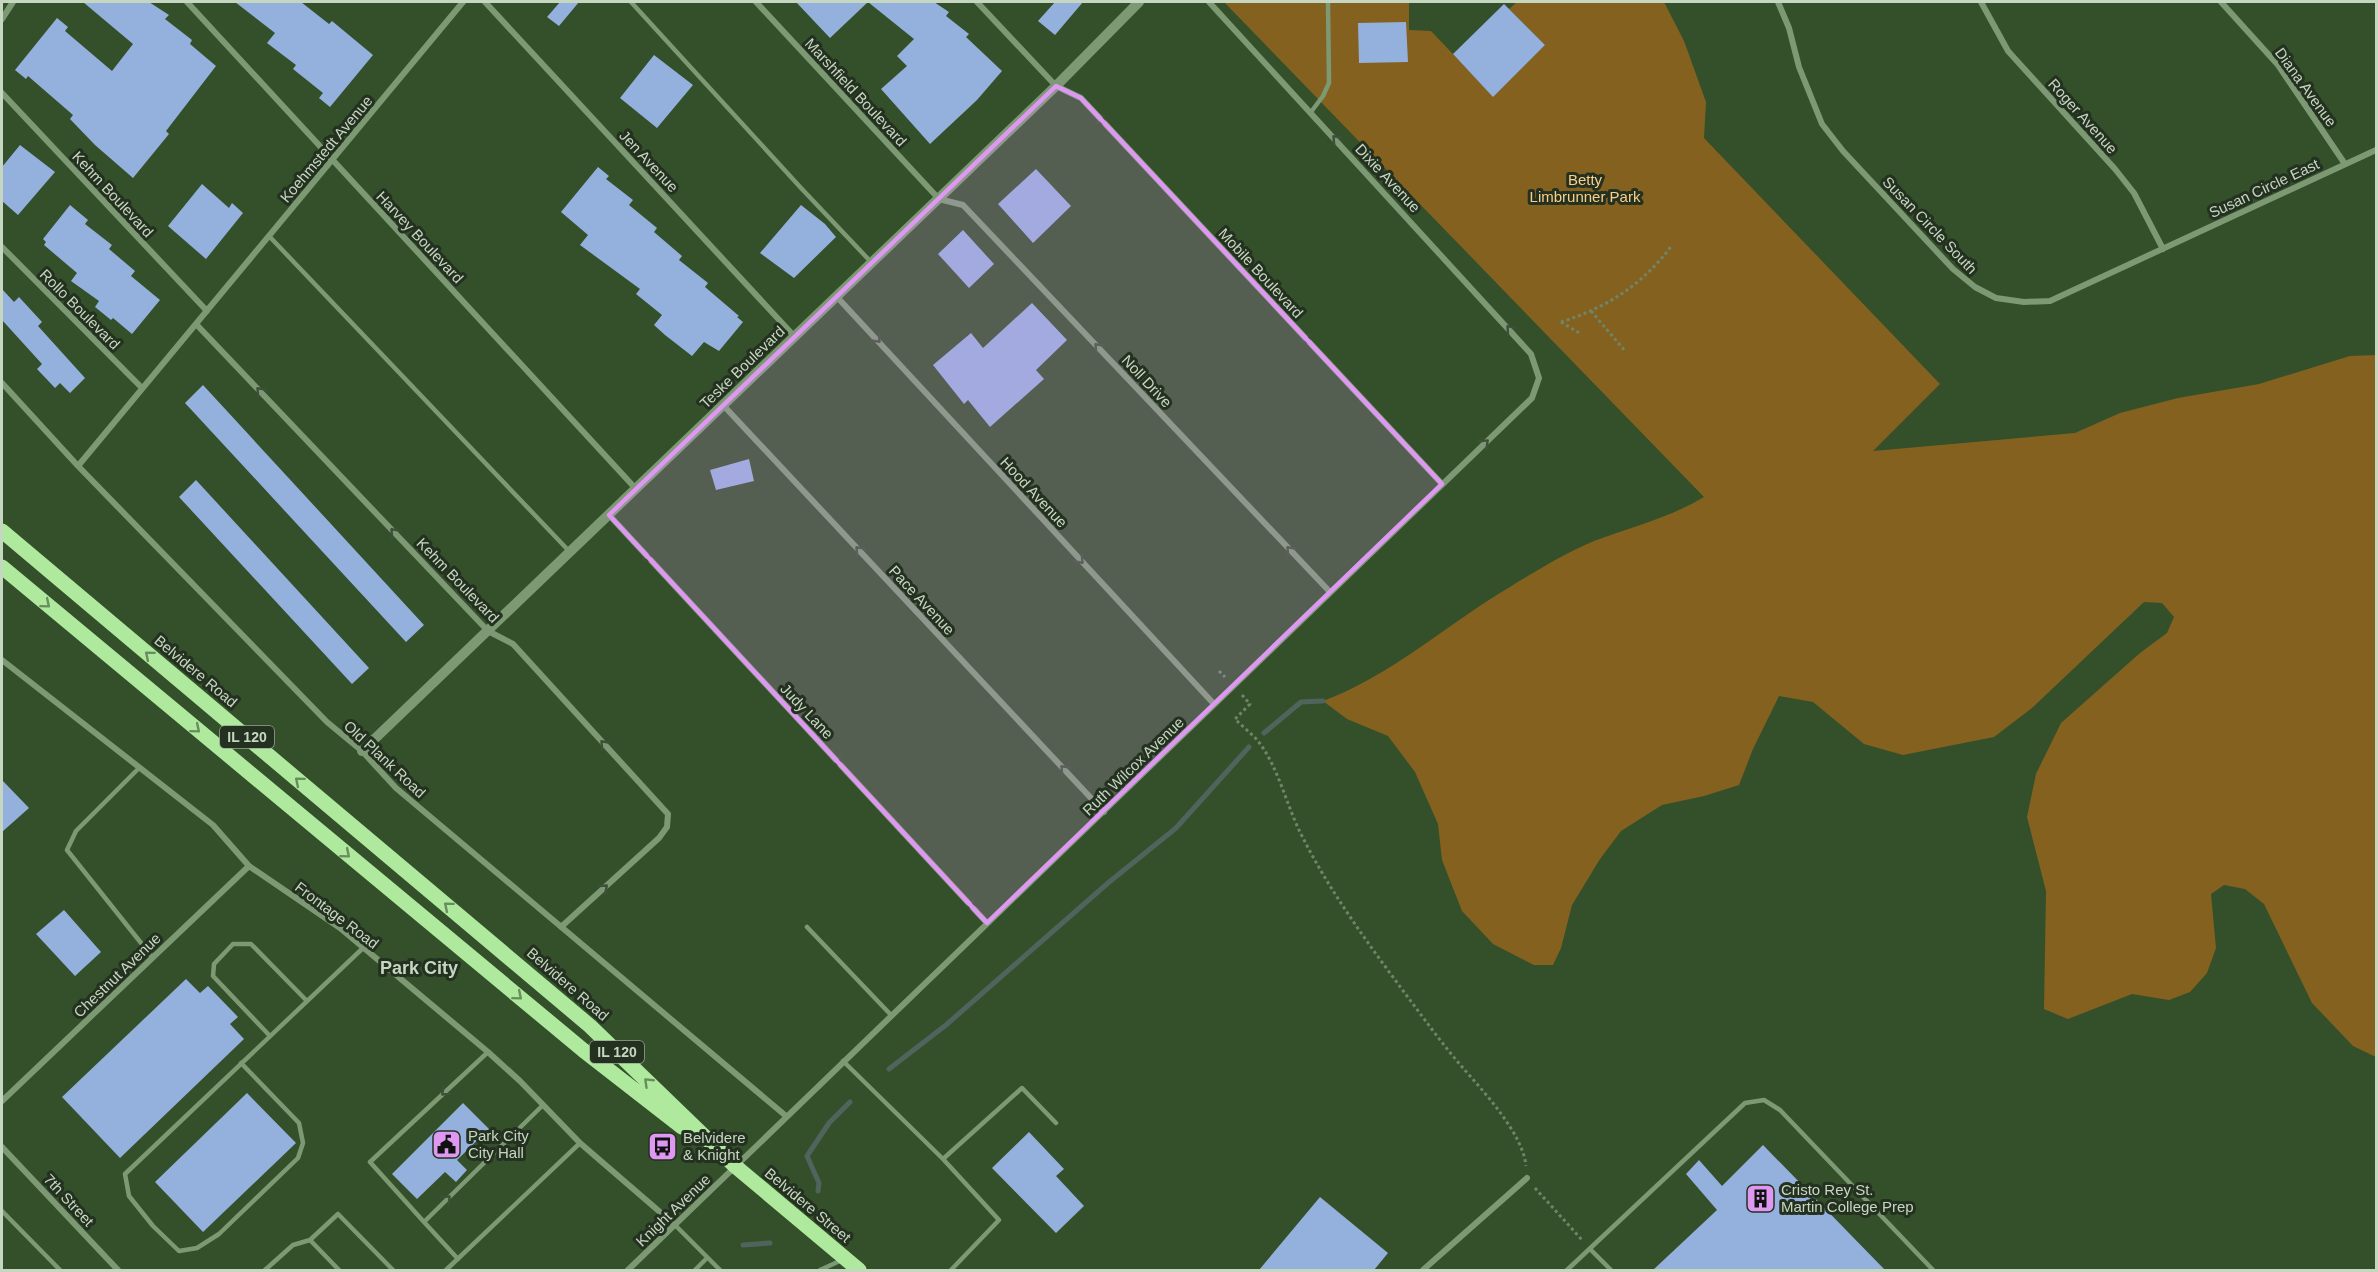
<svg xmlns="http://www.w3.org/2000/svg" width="2378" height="1272" font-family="Arial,sans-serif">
<rect width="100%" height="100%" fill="#33502a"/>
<path fill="#856120" d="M1224,2H1409V30L1431,31L1493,96L1545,45L1509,9L1517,2H1664L1684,41L1706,102L1704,138L1940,384L1873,451L2075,433L2120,413L2178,398L2259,384L2350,356L2376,355V1057L2353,1046L2312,1003L2264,904L2245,889L2224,885L2211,894L2216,948L2207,973L2190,992L2169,1000L2132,994L2068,1019L2044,1009L2046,891L2027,817L2036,774L2061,723L2140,653L2167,633L2174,617L2162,603L2144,602L2032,708L1994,737L1903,755L1864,744L1813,702L1779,696L1753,749L1739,785L1704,796L1662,805L1621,831L1600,859L1572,905L1561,948L1553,965H1534L1493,944L1462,911L1442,860L1438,824L1415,772L1388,736L1347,719L1323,701C1391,676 1447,624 1510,587C1534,572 1567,552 1594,541C1631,527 1669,518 1704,497Z"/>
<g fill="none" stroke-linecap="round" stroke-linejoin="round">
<path stroke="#50645e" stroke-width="5" d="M1264,733L1301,702L1323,701
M889,1069L946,1025L1108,883L1176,828L1249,747
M818,1191L819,1183L807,1156L829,1123L850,1102
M743,1245L770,1243"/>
</g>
<path fill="#94b0dc" d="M83,2H149L169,15L165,19L192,40L190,44L216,66L166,131L169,134L133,178L95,145L70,119L73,115L28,76L26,79L15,70L57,18L68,27L65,31L112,71L133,44Z
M235,2H301L329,24L332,21L373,55L330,107L319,98L323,93L293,69L296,65L267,43L275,33Z
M560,2H579L559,26L547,17Z
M796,2H934L949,12L946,16L969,34L966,37L1002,71L977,100L930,144L881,89L907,66L897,56L914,39L868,2L830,38Z
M1055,2H1083L1055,35L1038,21Z
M1504,4L1545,45L1493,97L1453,54Z
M1406,22L1408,62L1359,63L1358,23Z
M654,55L693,85L657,128L620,98Z
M20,145L55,172L18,215L2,201V167Z
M598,167L609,176L606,179L633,200L629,205L657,228L654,232L682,256L679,260L708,283L705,287L739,316L737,317L743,322L719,351L704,342L692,356L665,335L654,325L662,315L636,294L640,289L580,245L588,235L561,212Z
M1036,169L1071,206L1033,243L998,204Z
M202,184L229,208L232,203L243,213L206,259L168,226Z
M70,205L88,220L85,224L112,245L109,249L135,271L131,276L160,300L132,334L113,318L111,320L95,307L99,301L71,281L77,273L44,245L46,242L43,239Z
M801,205L825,224L836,237L794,278L760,253Z
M963,230L994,264L969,288L938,254Z
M2,289L14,302L19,297L42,322L38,326L85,378L70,393L60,383L55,388L37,369L42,364L2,320Z
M1032,303L1067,340L1036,370L1044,379L990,427L968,400L964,404L933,365L971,333L983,348Z
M203,385L424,625L406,642L185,403Z
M749,459L754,481L716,490L710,470Z
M196,480L369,668L352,684L179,497Z
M2,780L29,808L2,832Z
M64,910L101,952L75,976L36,934Z
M186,979L200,993L208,986L238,1017L230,1024L244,1039L120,1158L62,1097Z
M247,1093L296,1143L203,1232L155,1182Z
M463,1103L489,1129L457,1160L467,1170L456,1182L445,1172L417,1199L392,1174Z
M1029,1132L1064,1169L1056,1176L1084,1206L1056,1233L992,1168Z
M1763,1145L1885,1270H1653L1717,1210L1686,1174L1699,1160L1722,1186Z
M1320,1197L1388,1253L1374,1270H1259Z"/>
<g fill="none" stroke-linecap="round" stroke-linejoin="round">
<path stroke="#6e8667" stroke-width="3" stroke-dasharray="3 3" stroke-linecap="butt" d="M1591,311L1626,352
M1561,322C1606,308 1644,284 1672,245
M1561,322L1581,334
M1219,671L1225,677
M1242,695L1250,704L1235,719C1242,726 1251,733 1258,741C1279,768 1286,805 1302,836C1330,892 1369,945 1407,996C1425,1020 1443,1045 1463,1068C1484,1092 1523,1134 1526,1166
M1535,1188L1583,1241"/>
<path stroke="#7c9974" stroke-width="4.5" d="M631,2L801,188L871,262
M1311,112L1323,96L1329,83L1328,2
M269,236L569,551
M139,768L76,831L67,850L153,958
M807,927L891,1015
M270,1036L213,976L214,964L233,944H251L307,1001
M488,1052L370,1162L424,1222L543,1105
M843,1061L943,1159L999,1220L951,1270
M241,1063L299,1123L303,1143L298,1158L219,1234L197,1248L179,1251L153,1226L129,1196L125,1174L363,948
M943,1159L1022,1088L1056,1123
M2,1211L60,1270
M424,1222L458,1259
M675,1225L720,1270
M1590,1249L1611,1270
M265,1270L293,1245L310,1240
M339,1270L310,1240L338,1214L393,1270
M446,1270L580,1143
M695,1270L707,1258
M820,1270L842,1260
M1567,1270L1745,1103L1764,1100L1780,1110L1933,1270"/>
<path stroke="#7c9974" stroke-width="6" d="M187,2L636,489
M485,2L795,337
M756,2L939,199L963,205L1330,592
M977,2L1056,86L1081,98L1442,484
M1778,2L1789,28L1799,67L1822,124L1843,151L1953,269L1975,287L1996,298L2024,302L2050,301L2376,150
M1981,2L2008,51L2115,169L2134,193L2163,249
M2221,2L2278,65L2345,164
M2,19L13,2
M2,93L207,311
M2,247L142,388
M837,297L1214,704
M196,324L488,631L513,644L668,814L667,827L659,838L561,927
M2,383L78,466L327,722L362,751L396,788L786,1116
M723,405L1104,812
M78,466L463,2
M609,515L987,923
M2,660L213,825L249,866L340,928L488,1052L520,1081L580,1143L675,1225
M2,1101L249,866
M2,1147L118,1270
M628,1270L1532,398L1539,378L1531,354L1209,2
M1423,1270L1527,1178"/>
<path stroke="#7c9974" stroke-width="10" d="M362,751L1056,86L1139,2"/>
<path stroke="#aee99d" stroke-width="15" d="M2,531L590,1026L735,1166L859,1270
M2,567L583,1050L682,1127"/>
</g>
<defs><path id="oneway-chevron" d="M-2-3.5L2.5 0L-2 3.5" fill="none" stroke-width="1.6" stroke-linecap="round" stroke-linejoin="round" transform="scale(1.5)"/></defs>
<g stroke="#3e5039">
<use href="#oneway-chevron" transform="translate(1102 121) rotate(47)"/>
<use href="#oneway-chevron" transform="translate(1336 139) rotate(-133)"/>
<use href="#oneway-chevron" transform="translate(1510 329) rotate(-131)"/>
<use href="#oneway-chevron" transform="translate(877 339) rotate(47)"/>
<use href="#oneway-chevron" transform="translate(1307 340) rotate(47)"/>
<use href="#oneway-chevron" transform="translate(1098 347) rotate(-133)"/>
<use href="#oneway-chevron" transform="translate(260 391) rotate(-133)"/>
<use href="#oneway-chevron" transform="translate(1485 443) rotate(-44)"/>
<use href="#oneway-chevron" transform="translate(394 532) rotate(-133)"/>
<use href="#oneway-chevron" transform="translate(859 550) rotate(-133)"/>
<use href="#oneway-chevron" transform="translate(1290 550) rotate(-133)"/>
<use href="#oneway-chevron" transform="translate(648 558) rotate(47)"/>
<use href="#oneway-chevron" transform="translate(1080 560) rotate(47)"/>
<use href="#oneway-chevron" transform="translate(604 744) rotate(-132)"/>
<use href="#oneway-chevron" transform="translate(838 762) rotate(47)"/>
<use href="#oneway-chevron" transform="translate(1064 769) rotate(-133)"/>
<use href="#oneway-chevron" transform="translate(604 888) rotate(-42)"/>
<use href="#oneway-chevron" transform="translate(971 905) rotate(47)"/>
<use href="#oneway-chevron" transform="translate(445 1092) rotate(138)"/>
<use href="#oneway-chevron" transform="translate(447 1199) rotate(-45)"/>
</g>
<g stroke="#698d5e">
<use href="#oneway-chevron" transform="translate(46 604) rotate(40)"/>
<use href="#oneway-chevron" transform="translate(149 655) rotate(-140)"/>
<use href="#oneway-chevron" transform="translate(196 729) rotate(40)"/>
<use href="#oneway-chevron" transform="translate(299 781) rotate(-140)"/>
<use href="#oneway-chevron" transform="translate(346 854) rotate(40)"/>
<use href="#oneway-chevron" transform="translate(448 906) rotate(-140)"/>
<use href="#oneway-chevron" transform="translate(518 996) rotate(40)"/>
<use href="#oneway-chevron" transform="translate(648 1082) rotate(-136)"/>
</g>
<path fill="#de98f2" fill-opacity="0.2" stroke="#de98f2" stroke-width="4.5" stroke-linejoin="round" d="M1056,86L1081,98L1442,484L987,923L609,515Z"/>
<defs>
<symbol id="civic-square" viewBox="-11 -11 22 22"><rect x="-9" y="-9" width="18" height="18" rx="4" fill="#de98f2" stroke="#243120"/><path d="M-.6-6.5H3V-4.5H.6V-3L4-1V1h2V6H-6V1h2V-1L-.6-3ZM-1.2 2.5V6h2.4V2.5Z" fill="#111"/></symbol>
<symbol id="bus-square" viewBox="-11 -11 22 22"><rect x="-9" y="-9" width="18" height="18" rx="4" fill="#de98f2" stroke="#243120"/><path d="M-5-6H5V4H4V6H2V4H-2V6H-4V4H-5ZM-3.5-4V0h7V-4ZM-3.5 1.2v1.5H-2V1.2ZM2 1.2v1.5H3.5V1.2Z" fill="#111"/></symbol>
<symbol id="building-square" viewBox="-11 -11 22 22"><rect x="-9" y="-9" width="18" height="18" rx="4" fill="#de98f2" stroke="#243120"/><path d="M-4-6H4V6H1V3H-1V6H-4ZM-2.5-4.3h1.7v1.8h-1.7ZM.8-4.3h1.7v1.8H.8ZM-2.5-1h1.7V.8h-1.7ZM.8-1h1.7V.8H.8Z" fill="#111"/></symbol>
</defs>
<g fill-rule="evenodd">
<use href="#civic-square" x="430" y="1128" width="33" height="33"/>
<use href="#bus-square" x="646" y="1130" width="33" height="33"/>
<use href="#building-square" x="1744" y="1182" width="33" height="33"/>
</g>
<g text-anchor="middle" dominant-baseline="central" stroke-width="6" stroke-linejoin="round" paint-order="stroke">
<g fill="#243120" stroke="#95a591" stroke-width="1.5">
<rect x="220" y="726" width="54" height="22" rx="4.5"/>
<rect x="590" y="1041" width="54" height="22" rx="4.5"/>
</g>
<g font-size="14" font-weight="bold" fill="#c6d7c1">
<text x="247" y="737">IL 120</text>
<text x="617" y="1052">IL 120</text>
</g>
<g font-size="15" fill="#c6d7c1" stroke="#243120">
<text transform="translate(2306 87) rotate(54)">Diana Avenue</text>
<text transform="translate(856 92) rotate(47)">Marshfield Boulevard</text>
<text transform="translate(2083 116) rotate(48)">Roger Avenue</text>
<text transform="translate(326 149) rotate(-50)">Koehmstedt Avenue</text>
<text transform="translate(649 161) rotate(47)">Jen Avenue</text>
<text transform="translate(1388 178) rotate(47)">Dixie Avenue</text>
<text transform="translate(2264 188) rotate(-25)">Susan Circle East</text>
<text transform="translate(113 194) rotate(47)">Kehm Boulevard</text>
<text transform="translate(1930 225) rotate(46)">Susan Circle South</text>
<text transform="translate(420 237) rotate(47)">Harvey Boulevard</text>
<text transform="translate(1261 273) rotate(47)">Mobile Boulevard</text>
<text transform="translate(80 309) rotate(45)">Rollo Boulevard</text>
<text transform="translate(742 367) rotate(-44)">Teske Boulevard</text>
<text transform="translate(1147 381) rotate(47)">Noll Drive</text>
<text transform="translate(1034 492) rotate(47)">Hood Avenue</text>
<text transform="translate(458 580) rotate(46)">Kehm Boulevard</text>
<text transform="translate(922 600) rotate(47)">Pace Avenue</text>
<text transform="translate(196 671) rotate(40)">Belvidere Road</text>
<text transform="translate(807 711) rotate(47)">Judy Lane</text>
<text transform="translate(385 759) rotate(43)">Old Plank Road</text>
<text transform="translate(1133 766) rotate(-44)">Ruth Wilcox Avenue</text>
<text transform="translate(337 915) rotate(37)">Frontage Road</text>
<text transform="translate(117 975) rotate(-44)">Chestnut Avenue</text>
<text transform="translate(568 984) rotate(41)">Belvidere Road</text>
<text transform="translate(69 1200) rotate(47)">7th Street</text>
<text transform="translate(808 1205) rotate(40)">Belvidere Street</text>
<text transform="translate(673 1210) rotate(-44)">Knight Avenue</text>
</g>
<g font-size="15" fill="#facf88" stroke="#243120">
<text x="1585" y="179">Betty<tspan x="1585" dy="17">Limbrunner Park</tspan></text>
</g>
<g font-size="15" fill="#c6d7c1" stroke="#243120" text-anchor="start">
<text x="468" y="1135">Park City<tspan x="468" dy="17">City Hall</tspan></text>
<text x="683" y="1137">Belvidere<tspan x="683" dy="17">&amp; Knight</tspan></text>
<text x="1781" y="1189">Cristo Rey St.<tspan x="1781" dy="17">Martin College Prep</tspan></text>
</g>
<g font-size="18" font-weight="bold" fill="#c6d7c1" stroke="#243120">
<text x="419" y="968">Park City</text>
</g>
</g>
<rect width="2378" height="1272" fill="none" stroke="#c6d7c1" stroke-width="6"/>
</svg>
